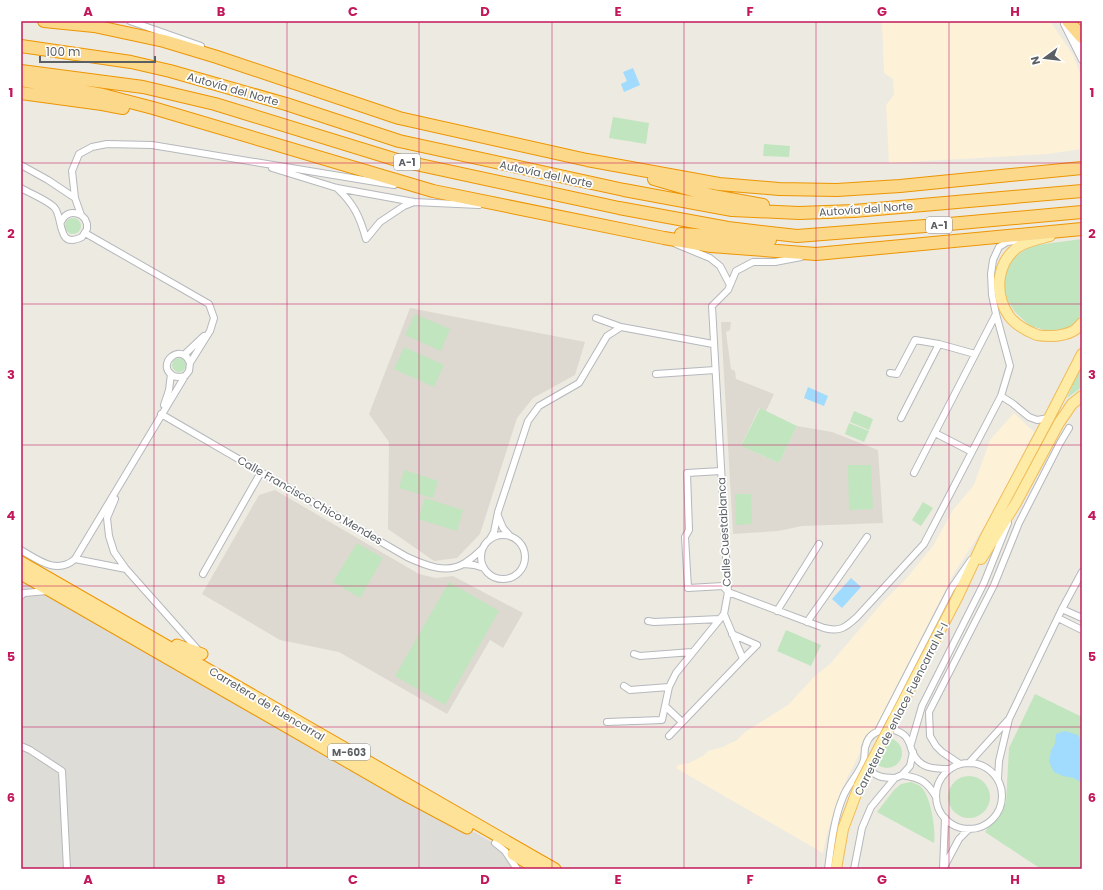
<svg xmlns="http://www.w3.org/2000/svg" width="1103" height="890" font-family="Poppins,sans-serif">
<rect width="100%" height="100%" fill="#edeae2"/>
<path fill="#fdf2d7" d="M882,21H1050L1073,55L1082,79V149L1047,154L889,163L886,105L894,95L893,79L884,73Z
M1014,413L1034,432L988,521L954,573L873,732L866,735L860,747L861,751L847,778L836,804L827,834L823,853L676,768L678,765L689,763L703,756L708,751L723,747L730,743L736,741L745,732L788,705L816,675L830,664L883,602L905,580L933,546L953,510L974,485L990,440Z"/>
<path fill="#dedcd7" d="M21,573L539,869H21Z"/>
<path fill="#ddd9d0" d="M410,308L585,342L575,375L533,398L517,418L480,534L457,558L434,561L388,529L389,442L369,414Z
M721,322H731L730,330L726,332L731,369L735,371L736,379L774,394L766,411L759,408L741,446L779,463L797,426L832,432L878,450L883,523L802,526L778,531L733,534Z
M275,490L419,574L436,578L453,576L523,613L503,648L490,640L447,714L339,652L280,640L202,594L259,495Z"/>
<path fill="#c1e5be" d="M613,117L649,123L646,144L609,138Z
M764,144L790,146L789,157L763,156Z
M65 226a8 8 0 1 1 16 0a8 8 0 1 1-16 0Z
M1082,239V315L1069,328L1049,331L1030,326L1015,312L1006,298L1004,283L1006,269L1015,257L1026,249L1037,245Z
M415,314L450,329L441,351L405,335Z
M404,347L444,365L434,387L394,369Z
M172 365a7 7 0 1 1 14 0a7 7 0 1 1-14 0Z
M1082,364V387L1067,398Z
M760,408L797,426L779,463L741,446Z
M854,411L873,419L869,430L850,422Z
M849,423L869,431L864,442L845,434Z
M848,465H871L873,509L849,510Z
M404,470L438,481L433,498L399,488Z
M735,494H751L752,524L736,525Z
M425,498L463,510L457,531L418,519Z
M923,502L933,508L921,526L912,520Z
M357,543L383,558L360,598L333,582Z
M449,582L499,611L445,705L395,676Z
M786,630L821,645L811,666L777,651Z
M1035,694L1082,717V869H1041L985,832L1006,803L1009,748Z
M872 753a15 15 0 1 1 30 0a15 15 0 1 1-30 0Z
M948 797a21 21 0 1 1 42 0a21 21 0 1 1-42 0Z
M911,782C914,783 917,784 920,786C931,795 936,829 934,843L877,812L894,790L901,784Z"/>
<path fill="#a1dbfe" d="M633,68L640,85L624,92L621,84L627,81L623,72Z
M808,387L828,396L824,406L804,398Z
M851,578L861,587L842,608L832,599Z
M1065,731L1078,735L1082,742V783L1074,778L1063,776L1054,772L1049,762L1051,750L1055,744L1056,734Z"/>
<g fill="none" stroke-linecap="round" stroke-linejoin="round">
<defs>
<path id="minor" d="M130,21L201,46
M1064,24L1082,60
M1073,36L1082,48
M21,165L48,180L75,198
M272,168L337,188L414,202L479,205
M21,188C31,194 45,199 54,207C64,217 56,250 82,237L87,229V224L85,219L81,215L75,198L72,171L79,154L92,147L107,144L152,145L394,185
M337,188C354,204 360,217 366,239L380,222L404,206L414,202
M61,222C65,213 72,211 81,215
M676,244L710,258L720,266L730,285
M801,257L775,262H753L736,271L728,290L712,306L728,592L824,628C840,632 845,628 857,617L924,544L1001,396L1010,366L996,314L992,295L991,274L993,260L999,247L1007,242L1015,241
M596,318L621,327
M184,355L204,336
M890,373L897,374L915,340L939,344
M656,374L715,370
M185,376C180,377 176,378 172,375C156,364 181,341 190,363
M1001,396L1012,403L1029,417L1037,420L1049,418
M164,405L169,390L171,374
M161,414L407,557C425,565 446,575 465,563C471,559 477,554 482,549
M901,418L939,344L975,354
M935,433L972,452
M914,473L996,314
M115,499L107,518L109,536L114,552L126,569L199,651
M498,516L503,528L510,536
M481 557a22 22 0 1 1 44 0a22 22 0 1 1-44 0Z
M490,539L494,532L498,512L528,421L539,406L579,383L607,336L621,327L713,344
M21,550C38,560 57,575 75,559L185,376L189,371L190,363L210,331L214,318L209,304L85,233
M75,559L126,569
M464,564L474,565L484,568
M203,574L261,472
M21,596L24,593L48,591
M1062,609L1082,618
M777,611L819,544
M1058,618L1082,630
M648,621L654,622L720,619
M807,622L867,537
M732,634L757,645L743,659
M634,654L640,656L692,652
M624,686L630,690L669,687
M665,706L682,722
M607,722L662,720L669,687L676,673L724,614L728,592L723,586L688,588L685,537L689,530L687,473L721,471
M878,731L951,589L971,560
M669,736L743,659L724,614
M911,744L922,706L984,583L1008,523
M21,746L30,750L62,771L67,869
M969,763L1008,720
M936 796a33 33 0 1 1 66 0a33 33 0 1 1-66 0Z
M960,764L942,752L936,746L930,736L929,712L994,585L1019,523L1060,443L1069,428
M867,766C874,777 883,778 895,778
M902,775C920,778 927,781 936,797
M998,779L999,761L1009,719L1062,609L1082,572
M495,843L505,851L517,869
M944,867L959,839L969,829
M828,869C831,846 834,818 843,797C848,784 860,773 864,760C865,755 864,749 866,745C870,729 892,725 904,735C909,739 910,745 912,751C919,769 934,769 950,769
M854,869L862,828L871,807L895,778L902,775L910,766L913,752
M943,869L945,818"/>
<path id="primary" d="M1050,236C1039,239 1027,241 1018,247C996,263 994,294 1009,316C1015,324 1027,331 1037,335C1041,336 1047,336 1052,336C1058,336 1068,334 1073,331C1076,330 1079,326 1082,323
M981,559L1016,503L1059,423L1072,404L1082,396
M894,719L958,596L985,538L1049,418L1082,354
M836,869L843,829L859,786"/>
<path id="trunk" d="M21,562L555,869
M21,574L407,796L467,828
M177,645L202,654
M513,854L537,869"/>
<path id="motorway" d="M44,21L94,26L164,41L217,57L399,118L587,160L719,184L779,189L837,190L900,186L1082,168
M1068,21L1082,37
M21,46L131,62L170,71L286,104L399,141L624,190L732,210L799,213L854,211L1082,191
M21,71L143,87L215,104L397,160L619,208L728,228L797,236L938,225L1082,212
M21,80L103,95L153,108L433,191L664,238L711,246L816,254L1082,229
M21,93L102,104L123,108
M654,179L713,196L763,205
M681,234L770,240"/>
</defs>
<use href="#minor" stroke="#b5b8bc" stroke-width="8"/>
<use href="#primary" stroke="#f0bc59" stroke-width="12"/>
<use href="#trunk" stroke="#ed9502" stroke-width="13"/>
<use href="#motorway" stroke="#ed9502" stroke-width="14"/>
<use href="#minor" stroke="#fff" stroke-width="6"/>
<use href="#primary" stroke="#feeba6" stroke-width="10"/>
<use href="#trunk" stroke="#fde298" stroke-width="11"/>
<use href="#motorway" stroke="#fcd88b" stroke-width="12"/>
<defs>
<path id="primary-bridge" d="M859,786L894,719"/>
</defs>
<use href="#primary-bridge" stroke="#f0bc59" stroke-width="12" stroke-linecap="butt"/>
<use href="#primary-bridge" stroke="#feeba6" stroke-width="10"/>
</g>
<path fill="none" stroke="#c2185b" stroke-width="1" stroke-opacity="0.55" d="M154,21V869M287,21V869M419,21V869M552,21V869M684,21V869M816,21V869M949,21V869M21,163H1082M21,304H1082M21,445H1082M21,586H1082M21,727H1082"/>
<g text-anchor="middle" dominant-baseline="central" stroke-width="3.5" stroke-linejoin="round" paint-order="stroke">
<g fill="#fff" stroke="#8c8f92" stroke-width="1">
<rect x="394" y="154" width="26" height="16" rx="3"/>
<rect x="926" y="217" width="26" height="16" rx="3"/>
<rect x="328" y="744" width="42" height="16" rx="3"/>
</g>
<g font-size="10" font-weight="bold" fill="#5a5f63">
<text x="407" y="162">A-1</text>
<text x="939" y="225">A-1</text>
<text x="349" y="752">M-603</text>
</g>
<g font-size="11" fill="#5a5f63" stroke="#fff">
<text transform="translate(233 89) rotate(16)">Autovía del Norte</text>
<text transform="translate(546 174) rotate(12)">Autovía del Norte</text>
<text transform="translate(866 209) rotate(-4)">Autovía del Norte</text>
<text transform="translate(310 500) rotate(30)">Calle Francisco Chico Mendes</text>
<text transform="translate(724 532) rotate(-93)">Calle Cuestablanca</text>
<text transform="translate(267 704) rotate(31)">Carretera de Fuencarral</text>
<text transform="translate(901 709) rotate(-63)">Carretera de enlace Fuencarral N-I</text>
</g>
</g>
<rect width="1103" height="890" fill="none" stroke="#ffffff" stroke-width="44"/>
<g transform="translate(1045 58) rotate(255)" stroke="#ffffff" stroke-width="3" paint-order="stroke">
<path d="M0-3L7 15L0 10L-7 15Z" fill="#5a5f63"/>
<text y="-6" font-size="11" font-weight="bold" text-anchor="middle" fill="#5a5f63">N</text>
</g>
<path d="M40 56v6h115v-6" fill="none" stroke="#5a5f63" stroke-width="2"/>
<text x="46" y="56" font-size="12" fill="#5a5f63" stroke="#ffffff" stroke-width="3" paint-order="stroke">100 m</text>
<rect x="22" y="22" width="1059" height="846" fill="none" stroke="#c2185b" stroke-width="1.5"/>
<g font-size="13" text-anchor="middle" font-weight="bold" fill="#c2185b">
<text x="88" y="16">A</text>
<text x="221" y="16">B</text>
<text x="353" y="16">C</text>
<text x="485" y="16">D</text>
<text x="618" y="16">E</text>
<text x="750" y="16">F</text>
<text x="882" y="16">G</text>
<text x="1015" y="16">H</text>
<text x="11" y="97">1</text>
<text x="1092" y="97">1</text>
<text x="11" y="238">2</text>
<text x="1092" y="238">2</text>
<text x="11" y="379">3</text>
<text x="1092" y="379">3</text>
<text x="11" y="520">4</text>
<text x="1092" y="520">4</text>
<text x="11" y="661">5</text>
<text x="1092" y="661">5</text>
<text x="11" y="802">6</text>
<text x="1092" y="802">6</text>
<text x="88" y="884">A</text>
<text x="221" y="884">B</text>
<text x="353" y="884">C</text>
<text x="485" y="884">D</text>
<text x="618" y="884">E</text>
<text x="750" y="884">F</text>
<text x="882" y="884">G</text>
<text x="1015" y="884">H</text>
</g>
</svg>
